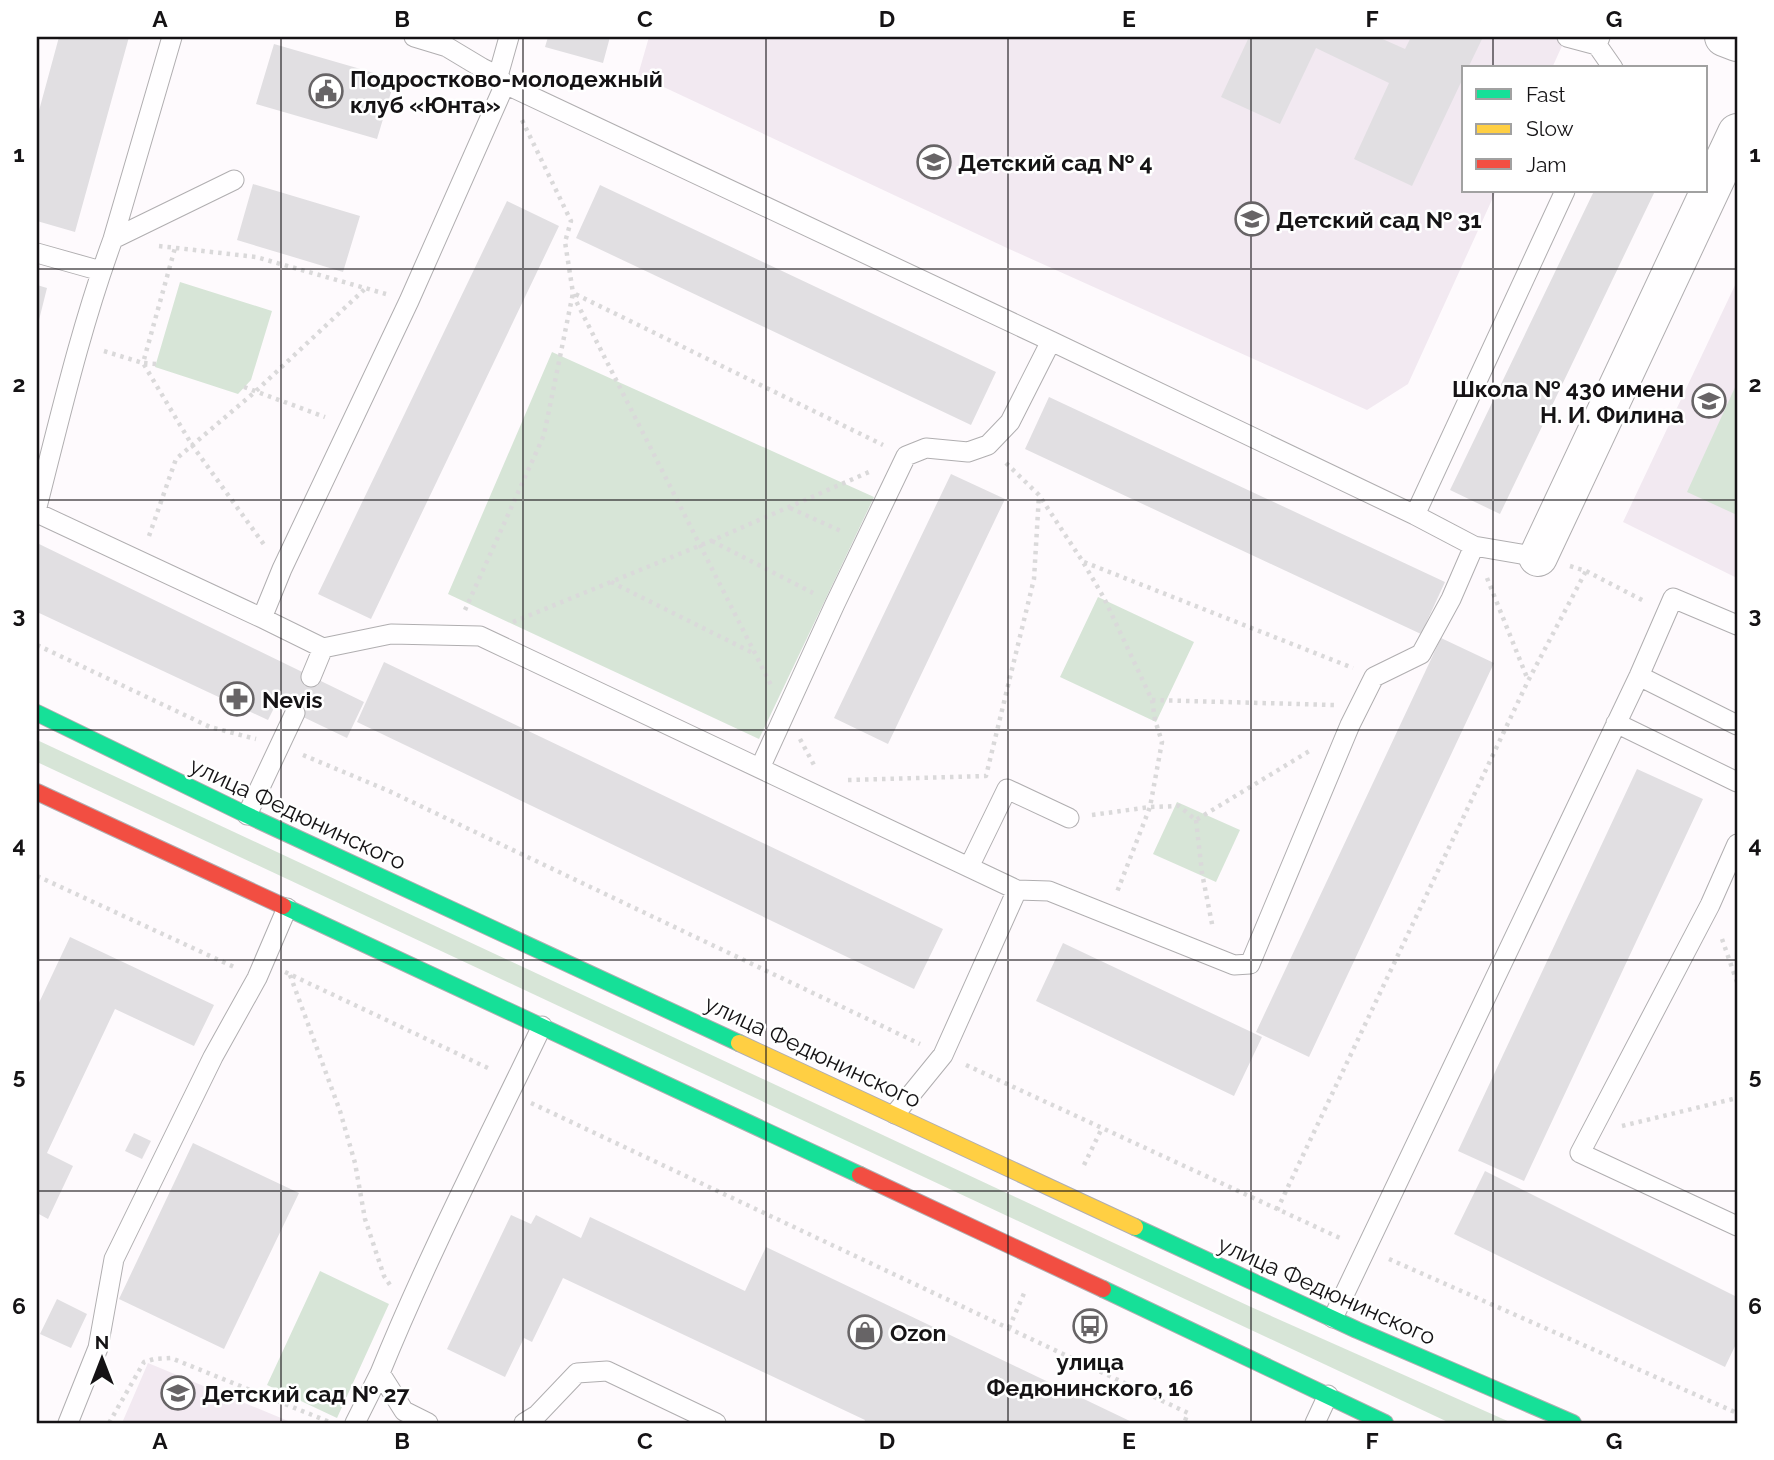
<svg xmlns="http://www.w3.org/2000/svg" width="1774" height="1460" font-family="Raleway,sans-serif">
<rect width="100%" height="100%" fill="#fefafd"/>
<path fill="#f2e9f1" d="M649,37H1566L1552,68H1464V191H1496L1408,384L1367,410L1007,248L638,75Z
M1737,281V578L1623,522Z
M148,1363L293,1423H122Z"/>
<path fill="#d7e5d7" d="M180,282L272,311L251,380L238,394L155,367Z
M552,352L874,497L759,739L448,594Z
M1737,383V515L1687,492Z
M1098,597L1194,642L1156,722L1060,677Z
M37,740L1251,1307L1512,1423H1450L37,762Z
M1177,802L1240,830L1216,882L1153,854Z
M320,1271L389,1304L337,1418L267,1385Z"/>
<path fill="#e1dfe2" d="M59,37H129L75,232L37,221V118Z
M548,37H610L603,63L545,47Z
M1249,37H1378L1405,49L1411,37H1483L1468,68H1464V76L1412,186L1354,159L1389,83L1316,48L1280,124L1221,97Z
M274,44L395,79L377,139L256,104Z
M253,184L360,216L343,272L237,240Z
M600,185L996,372L971,425L576,238Z
M1594,191H1655L1500,514L1450,490Z
M507,201L559,226L371,619L318,594Z
M37,285L47,288L38,324H37Z
M1049,397L1445,582L1421,634L1025,449Z
M951,474L1005,499L888,744L834,718Z
M37,543L364,702L347,738L276,704L268,720L37,612Z
M1441,638L1494,663L1309,1057L1256,1032Z
M384,662L943,929L914,989L357,722Z
M1637,769L1703,799L1524,1181L1458,1151Z
M70,937L214,1005L194,1046L115,1009L47,1153L73,1166L48,1219L37,1213V1007Z
M1063,943L1262,1037L1234,1096L1036,1001Z
M134,1133L151,1141L142,1159L125,1151Z
M193,1143L299,1193L224,1349L119,1299Z
M1485,1171L1737,1297V1342L1725,1367L1454,1234Z
M511,1215L531,1224L536,1215L581,1238L590,1217L745,1291L766,1247L1134,1423H864L865,1420L563,1278L532,1342L524,1338L505,1377L447,1349Z
M57,1299L87,1314L71,1348L40,1334Z"/>
<g fill="none" stroke-linecap="round" stroke-linejoin="round">
<defs>
<path id="lane" d="M414,37L447,47L482,68L498,76L505,84L1051,341L1415,515L1474,546L1538,557
M1567,37L1597,45
M1600,37L1597,45L1613,68
M498,76L509,37
M113,239L234,180
M37,253L101,271
M37,507C60,417 81,326 113,239L172,37
M37,513L262,618L323,648L391,634L480,636L1017,890L1049,891L1234,965L1250,964L1350,725L1374,677L1421,654L1451,599L1474,546
M1415,515L1565,191
M262,618L282,569L409,301L505,84
M1639,676L1737,725
M311,677L323,648
M1616,723L1737,782
M760,768L835,604L906,456L926,448L968,452L988,445L1010,422L1051,341
M247,815L295,713
M1737,844L1710,905L1580,1153L1737,1226
M969,867L1007,789L1069,818
M895,1114L943,1055L1017,890
M1333,1318L1639,676L1673,598L1737,625
M68,1423L98,1348L114,1259L213,1057L257,978L287,908
M355,1423L380,1373
M428,1423L404,1411L380,1373C428,1255 487,1141 542,1026
M524,1423L537,1415L577,1373L607,1371L716,1423
M1315,1423L1328,1395"/>
<path id="street" d="M1724,37L1737,42
M1538,557L1737,133"/>
<path id="fast" d="M37,713L247,815L739,1043
M283,906L860,1175
M1135,1227L1357,1330L1573,1423
M1103,1289L1385,1423"/>
<path id="slow" d="M739,1043L1135,1227"/>
<path id="jam" d="M37,792L283,906
M860,1175L1103,1289"/>
</defs>
<use href="#lane" stroke="#b0aeb0" stroke-width="21"/>
<use href="#street" stroke="#b0aeb0" stroke-width="40"/>
<use href="#fast" stroke="#b0aeb0" stroke-width="18"/>
<use href="#slow" stroke="#b0aeb0" stroke-width="18"/>
<use href="#jam" stroke="#b0aeb0" stroke-width="18"/>
<path stroke="#dad9da" stroke-width="4.5" stroke-dasharray="3.5 5" stroke-linecap="butt" d="M522,120L571,221L565,242L573,293L576,301L771,685
M159,246L256,257L386,294
M104,351L143,363L192,445L265,546
M156,364L143,363L175,248
M244,387L325,417
M1006,463L1039,495L1083,562L1104,598L1152,700L1155,720L1162,742L1150,807L1117,892
M790,508L843,532
M149,536L176,459L256,391L367,287
M712,541L813,593
M1084,562L1353,668
M1570,566L1586,571L1644,601
M1487,578L1528,680
M611,582L753,653
M465,610L544,435L573,293L883,445
M513,622L711,541L869,472
M37,645L210,727L256,739
M1152,700L1334,705
M800,739L814,765
M303,755L389,791L920,1044
M848,780L986,776L1034,579L1039,495
M1092,815L1150,807L1179,806L1196,820L1311,750
M1196,820L1202,873L1213,929
M37,876L234,967
M1722,939L1737,982
M285,972L492,1070
M290,975L340,1111L355,1163L365,1219L384,1276L390,1285
M966,1065L1342,1239
M531,1103L1188,1413L1184,1423
M1622,1126L1737,1098
M1084,1165L1102,1128
M1277,1210L1528,681L1586,571
M1389,1259L1737,1413
M1009,1328L1025,1291
M109,1423L144,1362L154,1359L171,1358L332,1423"/>
<use href="#lane" stroke="#fffeff" stroke-width="19"/>
<use href="#street" stroke="#fffeff" stroke-width="38"/>
<use href="#fast" stroke="#16e098" stroke-width="16"/>
<use href="#slow" stroke="#ffcf43" stroke-width="16"/>
<use href="#jam" stroke="#f24e42" stroke-width="16"/>
</g>
<path fill="none" stroke="#151315" stroke-width="2" stroke-opacity="0.55" d="M281,37V1423M523,37V1423M766,37V1423M1008,37V1423M1251,37V1423M1493,37V68M1493,191V1423M37,269H1737M37,500H1737M37,730H1737M37,960H1737M37,1191H1737"/>
<defs>
<symbol id="civic-ring" viewBox="-11 -11 22 22"><circle r="9.5" fill="#fff" stroke="#676466" stroke-width="1.5"/><path d="M-.6-6.5H3V-4.5H.6V-3L4-1V1h2V6H-6V1h2V-1L-.6-3ZM-1.2 2.5V6h2.4V2.5Z" fill="#676466"/></symbol>
<symbol id="school-ring" viewBox="-11 -11 22 22"><circle r="9.5" fill="#fff" stroke="#676466" stroke-width="1.5"/><path d="M0-5L7-2L0 1L-7-2ZM-4 1L0 2.5L4 1V4Q0 6-4 4Z" fill="#676466"/></symbol>
<symbol id="pharmacy-ring" viewBox="-11 -11 22 22"><circle r="9.5" fill="#fff" stroke="#676466" stroke-width="1.5"/><path d="M-2-6h4v4h4v4h-4v4h-4v-4h-4v-4h4Z" fill="#676466"/></symbol>
<symbol id="bus-ring" viewBox="-11 -11 22 22"><circle r="9.5" fill="#fff" stroke="#676466" stroke-width="1.5"/><path d="M-5-6H5V4H4V6H2V4H-2V6H-4V4H-5ZM-3.5-4V0h7V-4ZM-3.5 1.2v1.5H-2V1.2ZM2 1.2v1.5H3.5V1.2Z" fill="#676466"/></symbol>
<symbol id="shop-ring" viewBox="-11 -11 22 22"><circle r="9.5" fill="#fff" stroke="#676466" stroke-width="1.5"/><path d="M-5-2.5h2.3a2.7 3.5 0 0 1 5.4 0H5L5.5 6h-11ZM-1.5-2.5h3a1.5 2.3 0 0 0-3 0Z" fill="#676466"/></symbol>
</defs>
<g fill-rule="evenodd">
<use href="#civic-ring" x="307" y="72" width="38" height="38"/>
<use href="#school-ring" x="915" y="143" width="38" height="38"/>
<use href="#school-ring" x="1233" y="200" width="38" height="38"/>
<use href="#school-ring" x="1690" y="382" width="38" height="38"/>
<use href="#pharmacy-ring" x="218" y="680" width="38" height="38"/>
<use href="#bus-ring" x="1071" y="1307" width="38" height="38"/>
<use href="#shop-ring" x="846" y="1313" width="38" height="38"/>
<use href="#school-ring" x="159" y="1374" width="38" height="38"/>
</g>
<g text-anchor="middle" dominant-baseline="central" stroke-width="5" stroke-linejoin="round" paint-order="stroke">
<g font-size="23" font-weight="bold" fill="#151315" stroke="#fff" text-anchor="start">
<text x="350" y="78">Подростково-молодежный<tspan x="350" dy="26">клуб «Юнта»</tspan></text>
<text x="958" y="162">Детский сад № 4</text>
<text x="1276" y="219">Детский сад № 31</text>
<text x="1684" y="388" text-anchor="end">Школа № 430 имени<tspan x="1684" dy="26">Н. И. Филина</tspan></text>
<text x="262" y="699">Nevis</text>
<text x="890" y="1332">Ozon</text>
<text x="1090" y="1361" text-anchor="middle">улица<tspan x="1090" dy="26">Федюнинского, 16</tspan></text>
<text x="202" y="1393">Детский сад № 27</text>
</g>
<g font-size="23" fill="#151315" stroke="#fff">
<text transform="translate(298 813) rotate(25)">улица Федюнинского</text>
<text transform="translate(813 1051) rotate(25)">улица Федюнинского</text>
<text transform="translate(1327 1290) rotate(24)">улица Федюнинского</text>
</g>
</g>
<rect width="1774" height="1460" fill="none" stroke="#ffffff" stroke-width="77"/>
<rect x="1462" y="66" width="245" height="126" fill="#ffffff" stroke="#a1a1a1" stroke-width="2"/>
<rect x="1476" y="89" width="35" height="10" fill="#16e098" stroke="#a1a1a1" stroke-width="2"/>
<text x="1526" y="102" font-size="21" fill="#151315">Fast</text>
<rect x="1476" y="124" width="35" height="10" fill="#ffcf43" stroke="#a1a1a1" stroke-width="2"/>
<text x="1526" y="136" font-size="21" fill="#151315">Slow</text>
<rect x="1476" y="159" width="35" height="10" fill="#f24e42" stroke="#a1a1a1" stroke-width="2"/>
<text x="1526" y="172" font-size="21" fill="#151315">Jam</text>
<g transform="translate(102 1359)" stroke="#ffffff" stroke-width="5" paint-order="stroke">
<path d="M0-5L12 26L0 18L-12 26Z" fill="#151315"/>
<text y="-10" font-size="19" font-weight="bold" text-anchor="middle" fill="#151315">N</text>
</g>
<rect x="38" y="38" width="1698" height="1384" fill="none" stroke="#151315" stroke-width="2.5"/>
<g font-size="23" text-anchor="middle" font-weight="bold" fill="#151315">
<text x="160" y="27">A</text>
<text x="402" y="27">B</text>
<text x="645" y="27">C</text>
<text x="887" y="27">D</text>
<text x="1129" y="27">E</text>
<text x="1372" y="27">F</text>
<text x="1614" y="27">G</text>
<text x="19" y="162">1</text>
<text x="1755" y="162">1</text>
<text x="19" y="392">2</text>
<text x="1755" y="392">2</text>
<text x="19" y="623">3</text>
<text x="1755" y="623">3</text>
<text x="19" y="853">4</text>
<text x="1755" y="853">4</text>
<text x="19" y="1084">5</text>
<text x="1755" y="1084">5</text>
<text x="19" y="1314">6</text>
<text x="1755" y="1314">6</text>
<text x="160" y="1449">A</text>
<text x="402" y="1449">B</text>
<text x="645" y="1449">C</text>
<text x="887" y="1449">D</text>
<text x="1129" y="1449">E</text>
<text x="1372" y="1449">F</text>
<text x="1614" y="1449">G</text>
</g>
</svg>
